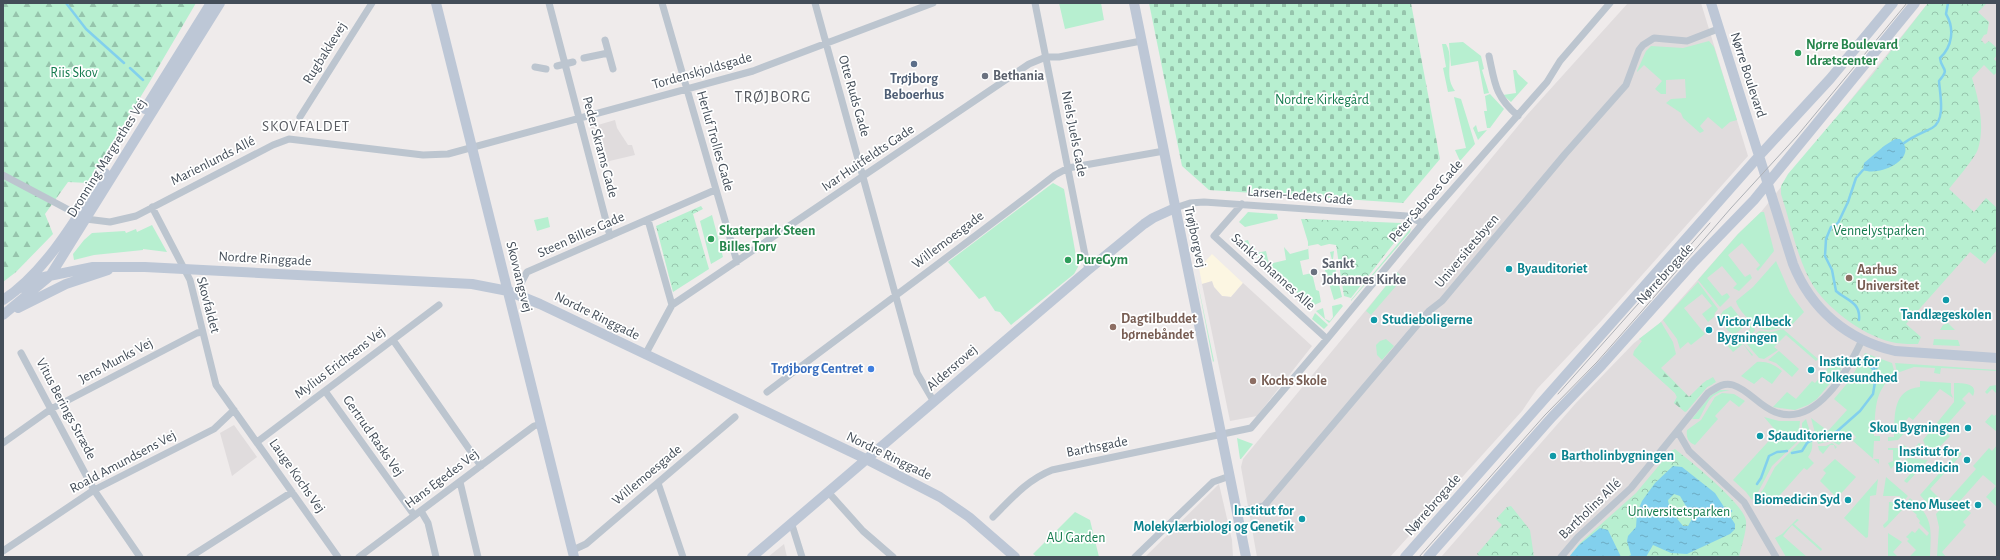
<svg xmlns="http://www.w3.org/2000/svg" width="2000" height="560" font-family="'Alegreya Sans',sans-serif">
<defs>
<pattern id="forest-firs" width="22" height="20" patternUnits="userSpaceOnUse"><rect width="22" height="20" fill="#b7efd0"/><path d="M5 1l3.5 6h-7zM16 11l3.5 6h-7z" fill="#96c4ac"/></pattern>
<pattern id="cemetery-stones" width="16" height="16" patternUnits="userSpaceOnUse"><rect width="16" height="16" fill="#b7efd0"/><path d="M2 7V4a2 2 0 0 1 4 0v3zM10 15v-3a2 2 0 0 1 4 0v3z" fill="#96c4ac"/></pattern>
<pattern id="park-crowns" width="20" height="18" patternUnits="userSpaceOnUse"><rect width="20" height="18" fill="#b7efd0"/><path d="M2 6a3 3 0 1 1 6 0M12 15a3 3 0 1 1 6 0" fill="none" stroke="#96c4ac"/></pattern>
<pattern id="water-ripples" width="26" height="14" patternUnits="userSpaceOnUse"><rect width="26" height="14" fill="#82d0ed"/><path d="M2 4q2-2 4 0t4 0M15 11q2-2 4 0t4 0" fill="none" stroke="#6cabc3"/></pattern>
</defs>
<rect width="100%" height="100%" fill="#efebeb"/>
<path fill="#fcf6e2" d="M1212,254L1243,283L1231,297L1222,296L1214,287L1212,282L1202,284L1199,268Z"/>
<path fill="#e0dcdd" d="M1628,3H1701L1748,156L1602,320L1537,389L1522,411L1390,557H1257L1241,467L1243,459L1527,115Z
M1928,3H1997V557H1441L1576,403L1634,343L1659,324L1738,234L1761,212Z
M615,120L617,128L628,145H632L635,155L601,163L591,127Z
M1212,281L1214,287L1222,296L1231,297L1243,283L1312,346L1257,416L1230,421L1202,284Z
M234,425L257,457L232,476L220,433Z
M1219,484L1232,540L1233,557H1145Z
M784,544L787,557H768Z"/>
<path fill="#b7efd0" d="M1059,3H1101L1104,20L1065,29Z
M1709,41L1714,47L1737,120L1730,122L1722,129L1708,117L1700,126L1704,131L1700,133L1683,118L1681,113L1666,103L1671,99L1686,98L1685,79L1666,80V94H1661L1655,89L1662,81L1644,65L1637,72V71L1646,51L1651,46L1683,48Z
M1463,42L1481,56L1484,69L1482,70L1489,93L1484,94L1478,61L1451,66L1449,43Z
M1442,44H1446C1455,59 1443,75 1455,91L1448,92L1443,68L1446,67Z
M1513,70H1516L1518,74L1528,83L1511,102L1503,95L1516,93Z
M1490,94L1504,109L1490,128H1487L1484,111H1487L1485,96Z
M1454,97L1461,99L1475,144L1460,161L1455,150L1466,148Z
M1476,125L1478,132L1487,130L1478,140L1473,128Z
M1053,183L1064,189L1078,267L1074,274L1011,325L1000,312L995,311L985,296L979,299L948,262Z
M1248,212L1277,214L1278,219L1245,227L1239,222Z
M1761,212H1764L1774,251L1758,271L1756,269L1760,265L1742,243L1728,255L1745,277L1750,274L1752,278L1739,291L1733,288L1737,284L1722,266L1707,278L1722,296L1727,293L1730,297L1720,307L1698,280L1738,234Z
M712,215L723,257L711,264L700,221Z
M548,217L550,227L537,231L534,220Z
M1301,219L1343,221L1333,243L1321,246L1318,244L1308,246L1309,259L1300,261L1303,275L1312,273L1316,290L1319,291L1321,302L1312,306L1257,257L1256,253L1266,251L1269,264L1286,260L1284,247L1290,254L1308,249V242Z
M152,225L167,252L143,249V250L94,255L74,260L73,254L84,240L92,233L125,231L126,233L136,229L137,232Z
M1411,228L1410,232L1351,301V300Z
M1248,240L1250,246L1254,245L1256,254L1255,255L1241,242Z
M1334,251L1333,259L1342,297L1334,300L1325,270L1334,268L1330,252Z
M1776,261L1790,293L1804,312L1788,329C1781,326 1774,331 1766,330C1757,329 1738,311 1736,301L1753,287Z
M1397,272L1403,278L1371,315L1366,311Z
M1196,274L1214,361L1213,362Z
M1698,282L1718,309L1715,313L1714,317L1708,322L1702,314L1712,306L1702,294L1684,308L1705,334L1691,345L1688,342L1680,349L1677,339L1663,320Z
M1341,304L1343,306L1330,322L1329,323L1316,311L1323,308L1325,319L1330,321L1333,317L1332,306Z
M1731,306L1746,325L1734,335L1728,331L1719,318L1723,311Z
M1315,313L1328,325L1324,329L1312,319Z
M1661,322L1673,342L1676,354L1661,368L1689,397L1703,383L1713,377L1716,382L1707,387L1686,412L1674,403L1677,397L1675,393L1633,355L1634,351L1642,341L1639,339Z
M1948,323L1955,330H1940L1943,325Z
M1750,324L1753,325L1755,331L1744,340L1741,337L1750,329Z
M1783,329L1818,359L1816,361L1786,335L1774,347L1778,350L1764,359L1759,358L1746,343V341L1759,331L1772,332Z
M1386,339L1394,346L1382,360L1377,355L1376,345L1380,341Z
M1739,339L1753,355L1752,356L1743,344L1733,352L1726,344L1732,340Z
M1934,339L1958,340L1960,346L1933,345Z
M1779,351L1799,369L1792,377L1776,363L1768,360Z
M1865,353L1892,363L1895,374C1873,392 1876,409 1874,436H1880V441H1874L1873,459H1879V464L1853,441L1856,437L1851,432L1839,445L1831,441L1818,444L1811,418L1828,431L1847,410L1834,399L1850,380Z
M1834,361L1841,366V370L1817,399L1808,405L1795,410L1773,407L1787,392L1796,399L1812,381L1815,383Z
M1757,362C1767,361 1775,365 1782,371L1772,384L1762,377L1754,384L1741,376Z
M1895,363L1997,370V371L1941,368L1940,374L1934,373L1935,368L1914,367L1897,373Z
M1920,381L1951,383V393L1953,398L1940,389L1913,420L1909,417L1903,424L1908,429L1898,440L1888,441V437H1894C1895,415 1892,390 1920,387Z
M1954,383C1962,383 1979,383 1973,396L1969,392L1962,399L1966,403L1943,429L1950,436L1930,457L1923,440L1954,402Z
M1997,385V394L1992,389L1987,394L1985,392L1990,386Z
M1719,390H1730C1708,393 1709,402 1699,419H1692L1710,396Z
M1722,393L1734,394L1745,401L1739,407L1730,400L1715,416L1718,419L1695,445C1688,442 1686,437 1687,430L1701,420L1715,397Z
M1992,414L1994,416L1997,414V432L1985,422Z
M1764,417L1779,421H1800L1798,441L1772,466L1756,496L1752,500L1746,492L1733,480L1777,432Z
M1806,419C1810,433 1817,445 1808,457L1814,463L1807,470L1804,468L1771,505L1763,498L1758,506L1754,502L1764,488L1775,467L1800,442L1802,438V423Z
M1237,438L1253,444L1241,459H1240Z
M1832,443L1837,447L1835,449L1834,445H1830L1823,454L1819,450L1818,446H1826Z
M1919,443L1922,445L1926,456L1909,454Z
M1904,445L1909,449L1891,469L1888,463L1893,461V450H1888V448H1901Z
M1997,445V507L1986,497L1996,486L1983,475L1959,502L1971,513L1963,522L1966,525L1942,552L1946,557H1937L1939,527L1936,514L1976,469L1973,466L1989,448L1992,451Z
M1959,451L1962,454L1930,489L1942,501L1936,508L1932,509L1920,495Z
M1908,458L1928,460L1907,483L1904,481L1911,473L1900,463Z
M1835,459L1856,477L1837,498L1820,481L1826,473L1823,470Z
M1886,477L1908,496L1902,503L1903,509L1886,527L1884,528L1883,525L1888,520L1889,502H1900V496H1883Z
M1878,479L1876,495L1870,496L1868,537L1866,538L1844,518Z
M1910,498C1934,517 1931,529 1930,557H1909L1916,550L1907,541L1909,539L1906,537L1912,531L1915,533L1919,528L1927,536L1929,533L1919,523L1920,521L1916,516L1917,515L1910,509H1907L1906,503Z
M1075,512L1090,520L1099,557H1037L1033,554Z
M1797,519L1799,520L1794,524L1822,549L1821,551L1792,525L1783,536L1807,557H1786L1775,538L1782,534Z
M1888,533L1902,542L1893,552L1898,557H1888Z"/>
<path fill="url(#forest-firs)" d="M3,3H196L149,83L88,183L68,182L45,214L53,234L16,272L3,282Z
M1658,367L1689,397L1707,380H1712L1713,384L1707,387L1685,412L1674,403L1677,397L1675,393L1652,372Z"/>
<path fill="url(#cemetery-stones)" d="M1149,3H1411L1440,159L1403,203L1209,190L1182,166Z"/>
<path fill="url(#park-crowns)" d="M1928,3H1987L1978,12L1989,22L1987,34L1984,35L1981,40L1985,44L1989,41L1997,48V55L1994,59L1997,62V72L1994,75L1984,65L1972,78C1979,100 1985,127 1978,149C1975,158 1956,180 1949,189L1974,212L1986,198L1997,208V250L1985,264L1970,252L1906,324L1921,337L1918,344C1911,344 1903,344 1896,343C1867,338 1830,311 1814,287C1797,260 1791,224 1781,194V186L1788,174L1873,74Z
M701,206L703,209L693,214L709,269L673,292L656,226Z
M1305,219L1401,223L1405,229L1351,298L1344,296L1336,245L1311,241Z
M1675,449C1689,460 1745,505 1746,521C1747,530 1741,547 1739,557H1569L1580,543L1636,493L1671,451Z
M1511,506L1530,530L1534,557H1480L1477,554L1502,525L1496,519L1507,507Z"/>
<path fill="url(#water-ripples)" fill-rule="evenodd" d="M1895,139H1900C1920,158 1880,177 1863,170L1864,163L1884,146Z
M1869 365a5 5 0 1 1 10 0a5 5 0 1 1-10 0Z
M1673,466L1682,467L1715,493L1735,524V529L1730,534L1687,554L1671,553L1653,545L1646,557H1627L1631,555L1627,541L1628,536L1636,527L1637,513L1642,501L1655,483ZM1674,494L1680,496L1690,513L1692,519L1688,526H1683L1670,510L1668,500Z
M1600,528L1608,530L1621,557H1569L1579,545Z"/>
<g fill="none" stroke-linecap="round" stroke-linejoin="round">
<path stroke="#82d0ed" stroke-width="2.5" d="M66,3L86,29L124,63
M130,68L143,80
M1904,143C1913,136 1922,133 1932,128C1946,120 1940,95 1939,81C1951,67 1941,71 1940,58C1952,47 1955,29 1946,14L1948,3
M1859,320C1861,302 1846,300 1836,291L1832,270L1825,256L1826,239L1831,227L1838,223L1848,202L1856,178L1863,170
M1819,439L1834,434L1860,411L1873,394L1875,382L1873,369
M1792,453L1802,451L1807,443L1812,440
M1757,484L1761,478L1769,456L1777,452L1787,451
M1728,513L1731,511"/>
<path stroke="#bcc5cf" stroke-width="7" d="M549,3L610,236
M662,3L737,262
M815,3L917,373L934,402
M1035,3L1088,270
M605,40L613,69
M1489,56C1495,84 1495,96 1518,116
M584,58L608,53
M557,66L573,62
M535,67L546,69
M300,117L372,3
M3,175L86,219L110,222L136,216L273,145L289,139L423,155L448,154L753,71L933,3
M1242,204L1214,236L1327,339
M152,207L190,280L216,385L338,557
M1175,208L1190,203L1204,202L1407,216L1423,223
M648,220L672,305
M524,297L520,285L527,272L715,190
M393,340L481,466
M21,353L94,490L140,557
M645,355L672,305L1029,64L1046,57H1059L1141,41
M325,391L414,515
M767,392C863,319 960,249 1055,175L1068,168L1164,151
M1678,432L1689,451L1744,502L1776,557
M257,442L439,305
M3,443L51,409L197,333L202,332
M460,482L478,557
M658,483L683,557
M829,493L863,531L893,557
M421,511L428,523L436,557
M1238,512L1264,506L1429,311L1442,301L1565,154L1626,85L1639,50L1643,45L1654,38L1687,41L1718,29
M993,517C1011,499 1027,480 1052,470L1251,428L1327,339L1423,223L1547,82L1560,61L1610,3
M792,525L802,557
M573,550L586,544L735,417
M3,551L94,490L214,429L234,410
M190,557L292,492
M359,557L534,426L541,424
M1135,557L1213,482L1230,476
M1561,557L1578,537L1631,488L1708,393C1716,388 1723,382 1733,385C1749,390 1759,406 1775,412C1816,428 1848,370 1862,340"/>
<path stroke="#bdc7d6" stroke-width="10" d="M436,3L574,557
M1134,3L1246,557
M1711,3L1793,264C1811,309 1847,340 1895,351L1997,358
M145,109L211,3
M18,289L44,277L93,267H145L472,284L508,291L540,304L868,460L940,497L969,517L1015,557
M3,300C46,272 78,216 105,173
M18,308L66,284L108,270
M3,315L50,276L220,3
M752,557L1088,270L1144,224L1153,218L1175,208
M1405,557L1759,156L1830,79L1893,3
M1428,557L1552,417L1602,365L1694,262L1754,200L1915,3"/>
<path stroke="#adb0b6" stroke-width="1" d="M1558,394L1710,223
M1419,557L1545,415L1597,362L1641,312L1731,208L1797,136L1907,3"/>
</g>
<g fill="#2e9e5b" stroke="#fff" stroke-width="1.5">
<circle cx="1798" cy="53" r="4"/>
<circle cx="711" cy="239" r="4"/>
<circle cx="1068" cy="260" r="4"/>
</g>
<circle fill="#5c6f8a" stroke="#fff" stroke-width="1.5" cx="914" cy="64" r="4"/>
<g fill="#6b7280" stroke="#fff" stroke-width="1.5">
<circle cx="985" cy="76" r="4"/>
<circle cx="1314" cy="272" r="4"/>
</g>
<g fill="#0f9aa8" stroke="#fff" stroke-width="1.5">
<circle cx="1509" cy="269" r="4"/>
<circle cx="1946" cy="300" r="4"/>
<circle cx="1374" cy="320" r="4"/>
<circle cx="1709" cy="330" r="4"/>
<circle cx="1811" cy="370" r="4"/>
<circle cx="1968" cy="428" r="4"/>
<circle cx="1760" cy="436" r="4"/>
<circle cx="1553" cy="456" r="4"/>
<circle cx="1967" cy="460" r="4"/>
<circle cx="1848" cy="500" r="4"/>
<circle cx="1978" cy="505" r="4"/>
<circle cx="1302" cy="519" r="4"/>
</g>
<g fill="#8d6e63" stroke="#fff" stroke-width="1.5">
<circle cx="1849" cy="278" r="4"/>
<circle cx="1113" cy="327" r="4"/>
<circle cx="1253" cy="381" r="4"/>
</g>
<circle fill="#3f7fe0" stroke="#fff" stroke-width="1.5" cx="871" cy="369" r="4"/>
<g text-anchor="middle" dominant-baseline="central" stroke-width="3.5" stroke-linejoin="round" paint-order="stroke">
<g font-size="14" font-weight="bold" fill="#27864d" stroke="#fff" text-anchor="start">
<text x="1806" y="45">Nørre Boulevard<tspan x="1806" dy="16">Idrætscenter</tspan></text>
<text x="719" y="231">Skaterpark Steen<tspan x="719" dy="16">Billes Torv</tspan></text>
<text x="1076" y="260">PureGym</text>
</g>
<g font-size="14" fill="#444e59" stroke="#fff">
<text transform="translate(325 53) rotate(-58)">Rugbakkevej</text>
<text transform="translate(702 71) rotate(-16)">Tordenskjoldsgade</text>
<text transform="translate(1748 75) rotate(72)">Nørre Boulevard</text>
<text transform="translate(854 96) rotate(74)">Otte Ruds Gade</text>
<text transform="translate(1074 134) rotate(79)">Niels Juels Gade</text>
<text transform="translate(715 141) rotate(74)">Herluf Trolles Gade</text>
<text transform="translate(600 147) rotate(75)">Peder Skrams Gade</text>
<text transform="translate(107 158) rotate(-58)">Dronning Margrethes Vej</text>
<text transform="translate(868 158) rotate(-34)">Ivar Huitfeldts Gade</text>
<text transform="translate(213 161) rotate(-27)">Marienlunds Allé</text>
<text transform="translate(1300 196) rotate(5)">Larsen-Ledets Gade</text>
<text transform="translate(1426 201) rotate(-49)">Peter Sabroes Gade</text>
<text transform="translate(581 235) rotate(-24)">Steen Billes Gade</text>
<text transform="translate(1195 237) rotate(78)">Trøjborgvej</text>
<text transform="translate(948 240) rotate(-37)">Willemoesgade</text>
<text transform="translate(1467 251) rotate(-50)">Universitetsbyen</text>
<text transform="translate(265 259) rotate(3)">Nordre Ringgade</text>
<text transform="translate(1273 272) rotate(42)">Sankt Johannes Alle</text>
<text transform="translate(1665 274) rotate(-48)">Nørrebrogade</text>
<text transform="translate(519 277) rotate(76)">Skovvangsvej</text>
<text transform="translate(208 305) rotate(75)">Skovfaldet</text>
<text transform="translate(597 316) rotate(26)">Nordre Ringgade</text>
<text transform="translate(116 361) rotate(-28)">Jens Munks Vej</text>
<text transform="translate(340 363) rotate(-37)">Mylius Erichsens Vej</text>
<text transform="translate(952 368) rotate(-41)">Aldersrovej</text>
<text transform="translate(66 409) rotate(62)">Vitus Berings Stræde</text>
<text transform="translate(373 436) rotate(55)">Gertrud Rasks Vej</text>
<text transform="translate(1097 447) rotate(-11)">Barthsgade</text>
<text transform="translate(889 456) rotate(26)">Nordre Ringgade</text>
<text transform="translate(123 462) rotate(-28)">Roald Amundsens Vej</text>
<text transform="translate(647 475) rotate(-40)">Willemoesgade</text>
<text transform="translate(297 476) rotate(55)">Lauge Kochs Vej</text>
<text transform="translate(442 479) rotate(-37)">Hans Egedes Vej</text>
<text transform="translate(1433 505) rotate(-49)">Nørrebrogade</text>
<text transform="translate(1590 509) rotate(-44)">Bartholins Allé</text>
</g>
<g font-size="14" fill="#147b4e" stroke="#fff">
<text x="74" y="73">Riis Skov</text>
<text x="1322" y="100">Nordre Kirkegård</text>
<text x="1879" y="231">Vennelystparken</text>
<text x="1679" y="512">Universitetsparken</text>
<text x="1076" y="538">AU Garden</text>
</g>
<g font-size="14" font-weight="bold" fill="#5b616d" stroke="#fff" text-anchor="start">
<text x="993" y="76">Bethania</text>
<text x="1322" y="264">Sankt<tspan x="1322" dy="16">Johannes Kirke</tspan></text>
</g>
<g font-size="14" font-weight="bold" fill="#4e5e75" stroke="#fff">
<text x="914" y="79">Trøjborg<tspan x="914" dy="16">Beboerhus</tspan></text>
</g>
<g font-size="14" font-weight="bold" fill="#0d838f" stroke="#fff" text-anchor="start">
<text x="1517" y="269">Byauditoriet</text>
<text x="1946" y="315" text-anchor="middle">Tandlægeskolen</text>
<text x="1382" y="320">Studieboligerne</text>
<text x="1717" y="322">Victor Albeck<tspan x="1717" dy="16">Bygningen</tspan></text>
<text x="1819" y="362">Institut for<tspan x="1819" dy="16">Folkesundhed</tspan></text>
<text x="1960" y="428" text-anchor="end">Skou Bygningen</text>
<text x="1768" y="436">Søauditorierne</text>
<text x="1959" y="452" text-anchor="end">Institut for<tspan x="1959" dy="16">Biomedicin</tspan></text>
<text x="1561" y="456">Bartholinbygningen</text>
<text x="1840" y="500" text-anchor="end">Biomedicin Syd</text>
<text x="1970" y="505" text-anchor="end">Steno Museet</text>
<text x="1294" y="511" text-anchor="end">Institut for<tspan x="1294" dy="16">Molekylærbiologi og Genetik</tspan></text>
</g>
<g font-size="14" font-weight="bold" fill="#785e54" stroke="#fff" text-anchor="start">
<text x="1857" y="270">Aarhus<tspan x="1857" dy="16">Universitet</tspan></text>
<text x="1121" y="319">Dagtilbuddet<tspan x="1121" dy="16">børnebåndet</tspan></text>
<text x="1261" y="381">Kochs Skole</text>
</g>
<g font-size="14" font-weight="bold" fill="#366cbe" stroke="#fff" text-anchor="end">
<text x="863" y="369">Trøjborg Centret</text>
</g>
<g font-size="15" letter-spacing="1" fill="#585b61" stroke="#fff">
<text x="306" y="126">SKOVFALDET</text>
</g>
<g font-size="16" letter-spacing="1" fill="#585b61" stroke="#fff">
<text x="773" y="97">TRØJBORG</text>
</g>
</g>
<rect width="2000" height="560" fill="none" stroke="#444e59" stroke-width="8"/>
</svg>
